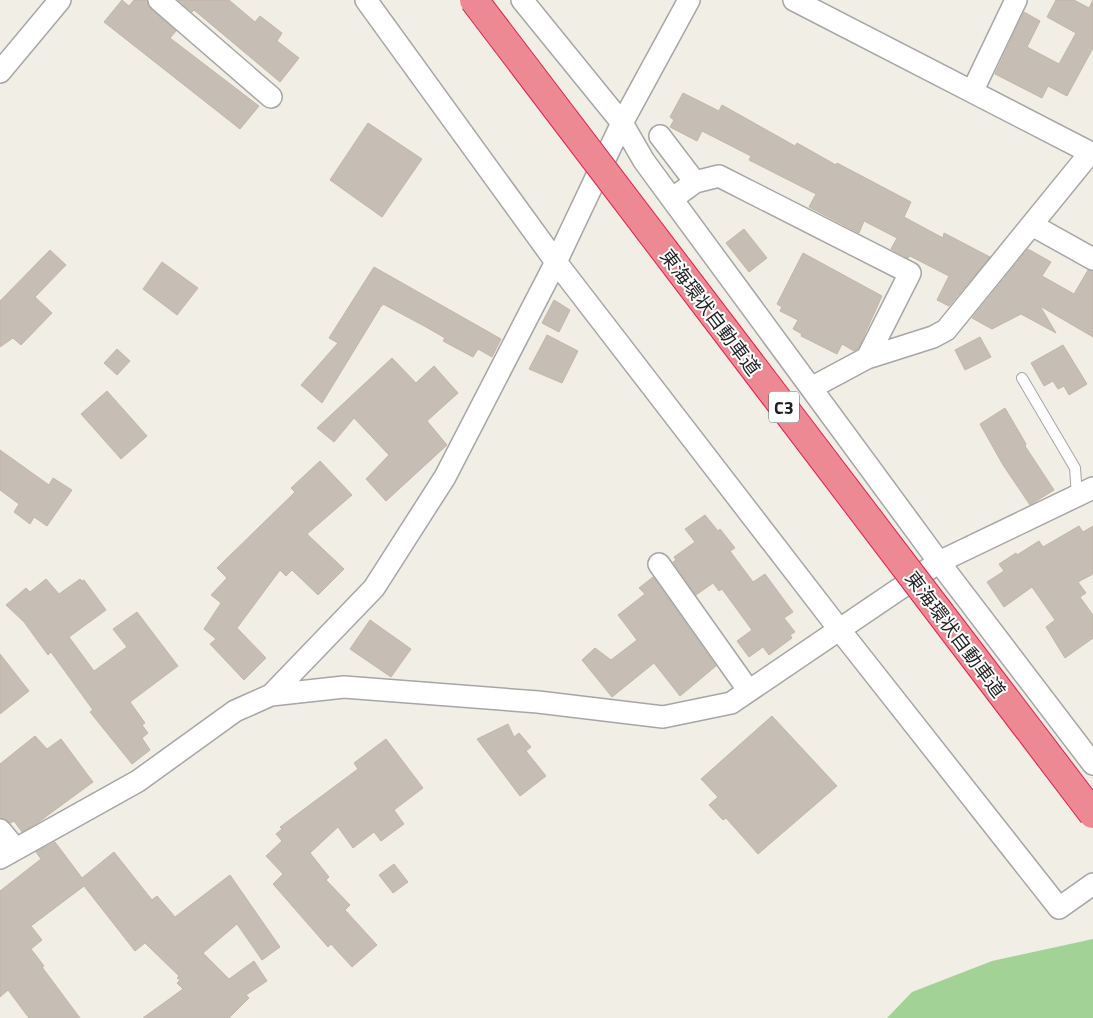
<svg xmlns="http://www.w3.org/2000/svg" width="1093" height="1018" font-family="'Titillium Web','Noto Sans JP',sans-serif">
<rect width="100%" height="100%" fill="#f1eee5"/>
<path fill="#a3d297" d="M1093,939V1018H887L912,992L992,961Z"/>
<path fill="#c6bdb4" stroke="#c3b6a6" d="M122,0L129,6L134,0H147L151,9L176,31L170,38L259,106L240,129L104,22Z
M178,0H229L255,22L260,16L282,33L277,41L299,58L280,82L194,10L192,12Z
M1056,0H1074L1089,8L1093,0V48L1067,96L1048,86L1042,98L995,74L1024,12L1040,21L1027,47L1059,64L1076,33L1047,17Z
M683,93L719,111L722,105L795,146L797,143L836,165L837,163L911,202L904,217L943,238L944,233L990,257L949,306L937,300L949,276L910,256L908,258L891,249L897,238L864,221L859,233L809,207L816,194L749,160L751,156L702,131L697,141L670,127L674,120L670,117Z
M368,123L422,159L382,217L330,180Z
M744,229L767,258L749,272L726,243Z
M1028,249L1051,262L1042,276L1074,294L1088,270L1093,271V337L1040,306L1056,333L1021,314L992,329L972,318Z
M50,250L66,265L35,297L52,313L21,345L13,338L0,347V301Z
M803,253L882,296L858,349L854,351L842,344L837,354L801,336L802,334L793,329L798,320L780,311L782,307L777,304Z
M162,262L198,288L177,315L143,289Z
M374,267L501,339L492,357L478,349L473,357L443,341L445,338L426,327L383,304L381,307L377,305L380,308L322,403L301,385L338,343L329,338Z
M554,300L570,310L559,332L542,323Z
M547,335L578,351L562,383L529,369Z
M980,337L991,357L965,370L955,350Z
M1063,345L1087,384L1069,395L1064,386L1058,389L1053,381L1044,386L1031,363Z
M117,349L130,361L117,375L104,363Z
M392,358L416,383L434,366L458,393L427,421L447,445L386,501L366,479L389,455L354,418L334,442L317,428Z
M107,391L147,436L121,459L81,414Z
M1005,408L1026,444L1025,446L1054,490L1030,505L1003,465L980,424Z
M0,450L49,485L53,478L72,490L47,526L34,517L30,524L14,512L19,504L0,490Z
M320,461L352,495L307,534L344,569L318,595L292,570L286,576L280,570L237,628L266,658L244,680L210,644L216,639L204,629L221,603L211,595L227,578L217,568L295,492L291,488Z
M705,515L718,531L720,529L735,548L730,551L753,582L765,574L793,612L784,618L795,632L790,635L792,638L769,655L763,647L749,657L737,641L752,630L722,589L719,591L713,583L696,595L673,562L676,560L674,557L695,542L685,529Z
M1079,526L1083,532L1093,526V574L1078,582L1086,593L1080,597L1093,615V638L1065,658L1046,627L1055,620L1032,587L1004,607L987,582L1004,571L999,564L1016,553L1017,555L1039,541L1043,547Z
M653,577L716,666L680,696L654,663L612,697L582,660L595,648L611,660L637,640L618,615L645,594L639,588Z
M46,579L59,594L80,579L82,581L84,580L106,610L69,637L94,671L127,647L113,629L137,612L178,666L130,702L145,723L142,725L148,733L142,738L150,750L132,764L90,712L93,710L51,652L48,655L24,622L6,605L26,588L30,592Z
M370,620L411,649L391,677L350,649Z
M0,654L29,691L0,714Z
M772,716L837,786L758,854L726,818L723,820L709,805L718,797L701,779Z
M508,724L514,737L519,733L531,747L526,751L546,776L520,796L477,739Z
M35,736L47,749L61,739L93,782L40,821L22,832L14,821L11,823L0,818V764Z
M386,739L423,788L394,810L404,824L381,841L374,832L353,848L338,827L310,853L329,877L326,880L350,905L345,910L377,945L352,967L331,944L328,947L273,884L283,874L266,856L282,841L276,834L282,829L280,827L358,769L354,763Z
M55,842L82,878L114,852L152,900L157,896L175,917L230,875L280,947L262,960L237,924L203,953L229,979L254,961L267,981L246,995L249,998L229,1018H143L183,989L177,983L180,980L177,978L179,976L145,943L135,951L84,886L31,926L42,940L31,949L44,966L42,967L80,1018H29L8,990L0,997V891L41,859L36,852Z
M394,864L408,882L393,893L379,875Z"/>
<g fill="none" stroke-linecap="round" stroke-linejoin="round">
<defs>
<path id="service" d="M1022,378L1075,468L1077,496"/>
<path id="minor" d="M159,0L271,97
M366,0L556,262L839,629L1059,908L1093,884
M522,0L622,123L644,161L939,562L1093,764
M794,0L1093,154
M0,72L60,0
M973,90L1016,0
M660,136L695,182
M672,199L695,182L719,176L910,273L867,358L811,388
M1032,225L1093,259
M867,358L933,337L946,330L1090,153
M659,564L749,691
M271,695L374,588L445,477L556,262L622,123L689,0
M0,830L16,849
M0,858L138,781L235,711L271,695L344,687L538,702L663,717L731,703L939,562L1093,488"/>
</defs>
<use href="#service" stroke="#a6a6a6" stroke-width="12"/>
<use href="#minor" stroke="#a6a6a6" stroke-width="24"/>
<use href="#service" stroke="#fff" stroke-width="10"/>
<use href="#minor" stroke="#fff" stroke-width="21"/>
<defs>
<path id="motorway-bridge" d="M474,0L1093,814"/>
</defs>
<use href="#motorway-bridge" stroke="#e61b4e" stroke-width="30" stroke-linecap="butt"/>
<use href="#motorway-bridge" stroke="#ec8992" stroke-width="28"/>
</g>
<g text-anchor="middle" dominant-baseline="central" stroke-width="4" stroke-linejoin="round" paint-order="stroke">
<rect fill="#fff" stroke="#626262" stroke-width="1" x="769" y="391.5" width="30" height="31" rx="4"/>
<g font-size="18" font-weight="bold" fill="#1f1f1f">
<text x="784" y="407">C3</text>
</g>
<g font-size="19" fill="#1f1f1f" stroke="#fff">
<text transform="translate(711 312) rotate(53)">東海環状自動車道</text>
<text transform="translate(956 634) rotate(53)">東海環状自動車道</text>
</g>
</g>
</svg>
